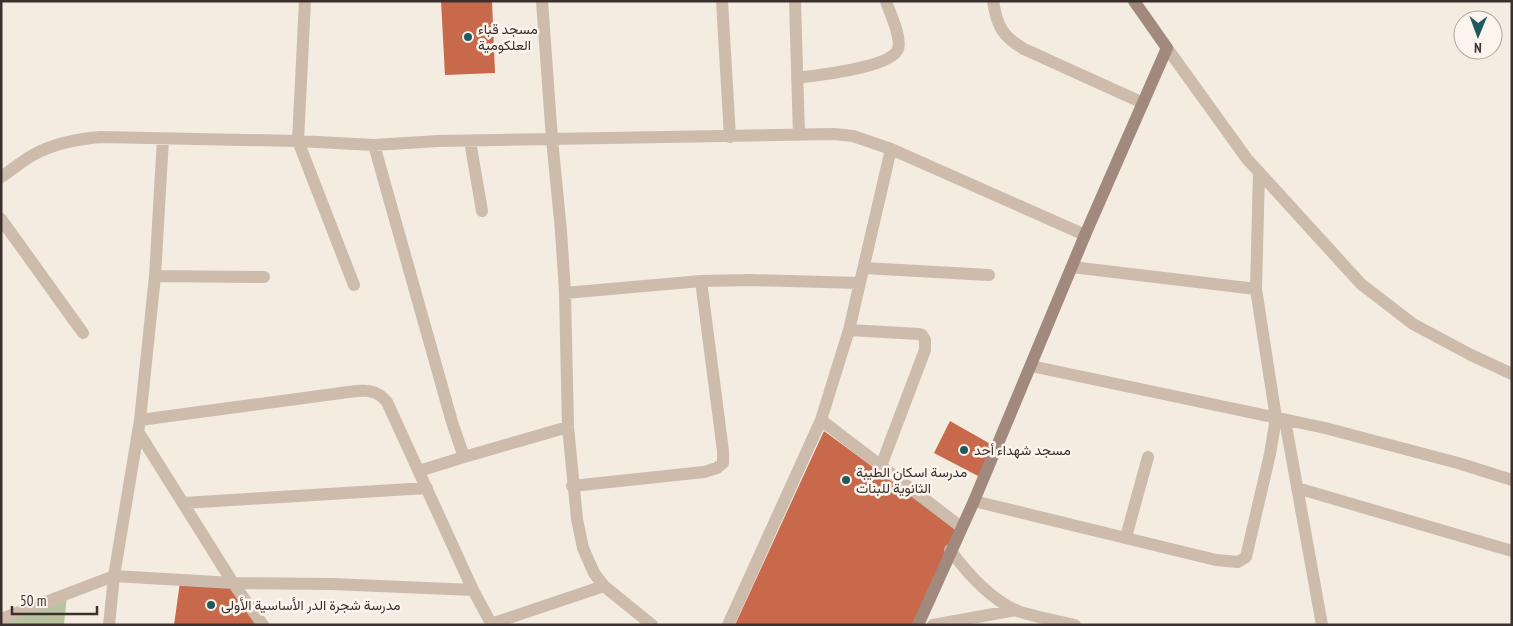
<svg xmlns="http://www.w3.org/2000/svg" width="1513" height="626" font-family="'PT Sans Narrow',Vazirmatn,sans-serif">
<rect width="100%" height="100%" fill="#f4ebe1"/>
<path fill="#b8c4a0" d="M67,594L64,625H1Z"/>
<path fill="#c8694b" d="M441,1H492L495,73L445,75Z
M950,421L994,446L980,477L934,453Z
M824,431L957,529L914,625H735Z
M180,582L232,586L258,625H174Z"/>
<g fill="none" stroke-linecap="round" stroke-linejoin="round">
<path stroke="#cdbbac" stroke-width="12" d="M305,1L298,141L354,285
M542,1L552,139L561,231L565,293L568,427L577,519L583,548L594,573L604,586L652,625
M722,1L730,137
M795,1L799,135
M993,1C997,26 1002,36 1024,49L1143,103
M1167,48L1247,159L1361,284L1413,324L1471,355L1512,374
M797,78C817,75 891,68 898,49C902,38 890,13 886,1
M470,141L482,211
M374,145L452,422L464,457L568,427
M1,177C12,170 22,161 33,155C54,143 77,139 101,137L298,141L374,145L438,141L834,134L853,136L891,149L1085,235
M1,219L83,333
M1072,267L1256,289
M864,268L989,275
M155,276L264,277
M565,293L701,281L750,280L860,283
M849,330L919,334L922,335L925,340V350L881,466
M1031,366L1325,428L1458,463L1512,480
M140,420L341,393C359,391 374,386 387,402L473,590L492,625
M821,420L849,330L891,149
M1285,420L1322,625
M139,433L233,583L263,625
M419,471L464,457
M572,486L704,472L717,468L723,463V451L701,281
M1297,488L1512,551
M974,501L1216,560L1238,562L1246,557L1270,454L1276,418L1256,289L1259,172
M183,503L427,488
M1126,537L1148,457
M950,550C967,573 988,597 1015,610C1029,616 1059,621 1075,625
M1,619L114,576L233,583L332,584L473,590
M491,624L604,586
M109,625L114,576L140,420L155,276L163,139
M728,625L821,420L961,527
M933,625L1016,610"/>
<path stroke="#a18a7d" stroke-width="12" d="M918,625L974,501L1085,235L1167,48L1134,1"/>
</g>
<g fill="#1f5a5e" stroke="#fbf5ee" stroke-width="2">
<circle cx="468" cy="37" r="5"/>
<circle cx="964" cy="450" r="5"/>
<circle cx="846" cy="480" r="5"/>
<circle cx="211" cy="605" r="5"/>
</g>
<g text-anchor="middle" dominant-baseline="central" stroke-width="5" stroke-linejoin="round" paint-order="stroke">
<g font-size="14" fill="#3b302b" stroke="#fbf5ee" text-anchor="start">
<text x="478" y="29">مسجد قباء<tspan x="478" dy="16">العلكومية</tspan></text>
<text x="974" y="450">مسجد شهداء أحد</text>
<text x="856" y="472">مدرسة اسكان الطيبة<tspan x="856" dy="16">الثانوية للبنات</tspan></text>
<text x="221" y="605">مدرسة شجرة الدر الأساسية الأولى</text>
</g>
</g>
<rect width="1513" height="626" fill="none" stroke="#3b302b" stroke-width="5"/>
<g transform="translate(1478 35) rotate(181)"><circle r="24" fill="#fbf5ee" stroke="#aea6a0"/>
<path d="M0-4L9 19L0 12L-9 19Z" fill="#1f5a5e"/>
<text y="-8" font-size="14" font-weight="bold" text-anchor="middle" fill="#3b302b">N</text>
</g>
<path d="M12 606v8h85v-8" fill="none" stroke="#3b302b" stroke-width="2.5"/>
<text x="20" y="606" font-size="15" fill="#3b302b" stroke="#fbf5ee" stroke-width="4" paint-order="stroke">50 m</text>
</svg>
